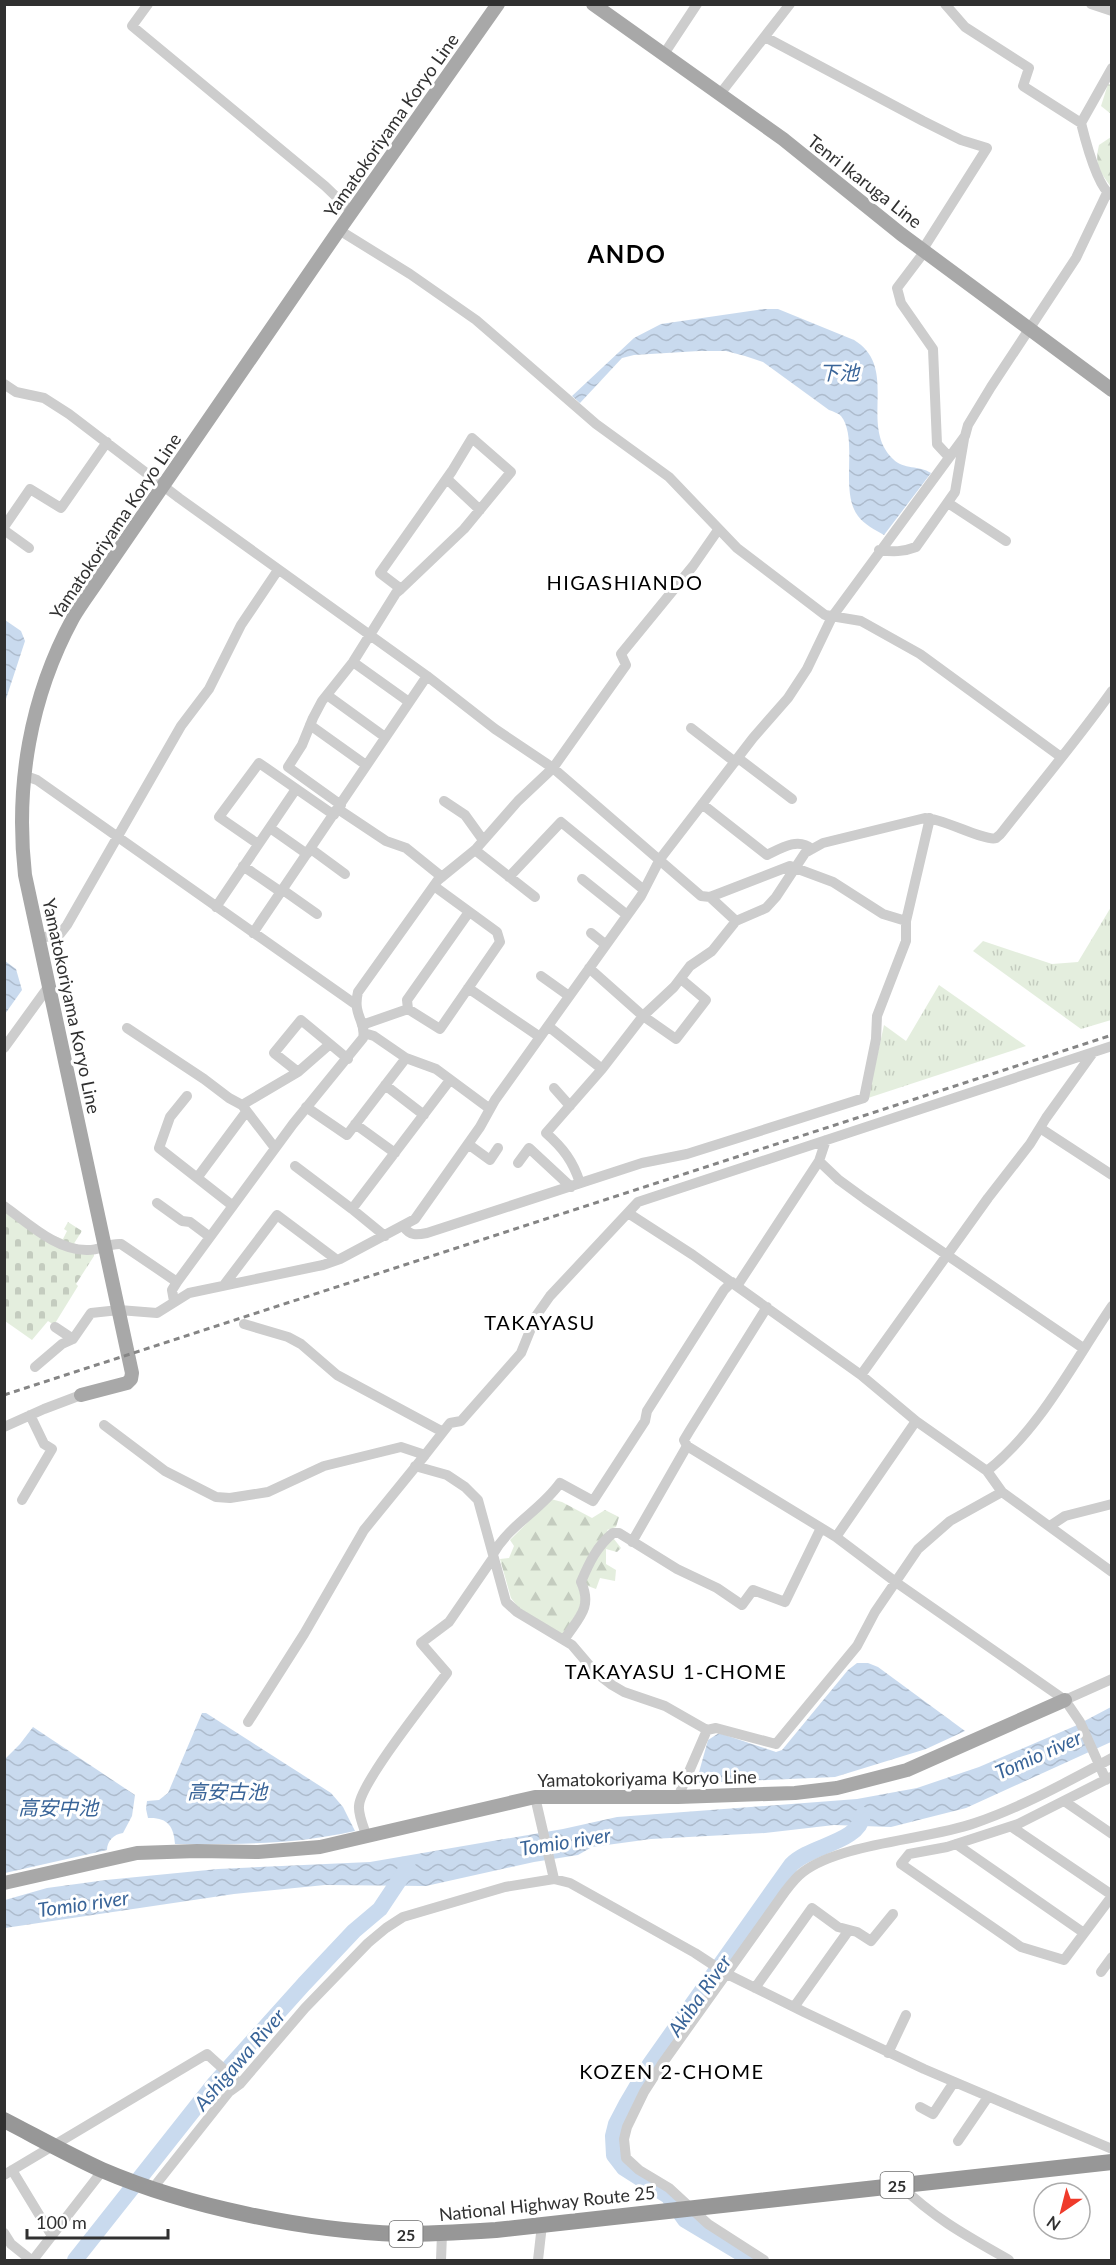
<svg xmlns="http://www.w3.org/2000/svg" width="1116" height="2265" font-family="Lato,'Noto Sans JP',sans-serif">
<defs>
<pattern id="grass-tufts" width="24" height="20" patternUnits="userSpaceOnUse" patternTransform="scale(1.5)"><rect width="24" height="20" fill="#e4eede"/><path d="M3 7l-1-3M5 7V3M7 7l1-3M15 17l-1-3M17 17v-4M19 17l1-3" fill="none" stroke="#c4ccbf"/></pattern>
<pattern id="forest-firs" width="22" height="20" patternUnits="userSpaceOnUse" patternTransform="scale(1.5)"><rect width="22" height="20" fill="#e4eede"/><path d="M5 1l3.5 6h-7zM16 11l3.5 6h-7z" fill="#c4ccbf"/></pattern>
<pattern id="cemetery-stones" width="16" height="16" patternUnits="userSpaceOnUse" patternTransform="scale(1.5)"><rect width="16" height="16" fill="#e4eede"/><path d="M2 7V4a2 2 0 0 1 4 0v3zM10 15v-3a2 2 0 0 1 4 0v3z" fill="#c4ccbf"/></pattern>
<pattern id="water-waves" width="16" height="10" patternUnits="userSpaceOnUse" patternTransform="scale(1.5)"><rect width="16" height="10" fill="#c9daee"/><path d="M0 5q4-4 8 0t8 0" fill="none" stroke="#adbbcc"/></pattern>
</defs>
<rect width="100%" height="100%" fill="#fff"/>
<path fill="url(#grass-tufts)" d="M1111,907V1020L1081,1029L973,951L983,941L1052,964L1078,962Z
M939,985L1026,1046L868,1098L884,1025L906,1041Z"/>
<path fill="url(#forest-firs)" d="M1108,84L1111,85V114L1101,106Z
M1111,137V187C1100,171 1094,166 1099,145Z
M551,1499L562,1502L592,1518L605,1510L619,1517L616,1527L607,1530L621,1548L617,1552L606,1549V1564L616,1570L615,1581L600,1578L596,1589L585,1585L579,1586L582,1605L562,1636L518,1607L511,1598L500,1559L509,1558L514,1546L510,1540Z"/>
<path fill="url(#cemetery-stones)" d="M4,1211L31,1227L94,1251V1256L76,1284L78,1286L54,1325L48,1321L32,1340L5,1321Z
M68,1222L82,1231L73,1245L62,1241L67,1231L64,1229Z"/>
<path fill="url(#water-waves)" d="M764,309H778L854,340C900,368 858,426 893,459C904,470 919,465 931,473L884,535C875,530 864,524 858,516C839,491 859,439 841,416C838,413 834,412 829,410L763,362L745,356L726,351H699L634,355L622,358L580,403L572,396L634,338L661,324Z
M5,620L21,631L25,641L5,702Z
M5,961L16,969L22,990L5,1014Z
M857,1663H868L878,1667L965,1731L926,1749L835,1777L696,1783L708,1740L719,1733L776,1752L782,1750L848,1670Z
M1111,1707V1742L966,1808L891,1827L834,1825L765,1833L651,1839L592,1847L578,1855L534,1862L426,1886L325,1885L234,1894L5,1928V1900L47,1888L106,1880L218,1869L370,1862L563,1829L617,1817L857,1799L917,1788L979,1767L1075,1726Z
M202,1713H206L331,1793L343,1807L355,1831C292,1845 239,1844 175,1844C174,1826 167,1817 148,1818L146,1809L147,1801L159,1800L168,1793Z
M33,1727L135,1795L132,1816L123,1833C114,1834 107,1841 107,1850L5,1873V1759L20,1744Z"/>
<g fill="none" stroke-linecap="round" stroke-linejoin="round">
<path stroke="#c9daee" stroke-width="16" d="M75,2260L215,2083L304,1984L354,1931L380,1909L408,1867
M752,2260L685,2220L668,2196L624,2168L614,2155L613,2136L616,2124L627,2103L650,2064L791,1865C810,1845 859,1843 863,1815"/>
<path stroke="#cdcdcd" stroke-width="10" d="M148,4L132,26L325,186L352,212
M945,4L965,27L1029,68L1023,86L1081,123C1085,139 1097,187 1111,195
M1091,4L1112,11
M765,37L923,121L961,140L987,148L923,249
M664,54L697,4
M720,94L790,4
M1081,123L1112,68
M339,230L410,274L476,320L596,424L669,477L737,548L825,615L861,621L920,654L1061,757
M925,251L897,288L901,303L933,349L937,444L949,457
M4,384L16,392L44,398L69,414L179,498L427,676L495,729L553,768L701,896L710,897L790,866L833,882L883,914L906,921
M447,479L480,510
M948,503L1006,541
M4,527L30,489L61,508L107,442
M4,530L29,548
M879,550C893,552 903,552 916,547L955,492L964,439
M353,662L409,702
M327,695L385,737
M310,725L366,765
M691,728L735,762
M738,758L792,799
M23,775L37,780L355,1004
M444,801L465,815L483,840
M702,804L767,855C781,848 798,837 812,849
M341,805L288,767L302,745L313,718L322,701L353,662L396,593L401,589L464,529L511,472L472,438L452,471L380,573L401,589
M338,809L386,841L406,848L442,877
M270,828L307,854
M258,844L219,817L259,763L334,815
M311,849L345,874
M475,850L535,897
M243,866L281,892
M509,877L561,822L644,890
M582,879L627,915
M434,886L497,932L500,942L440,1029L408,1009L407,1000L469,912
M283,890L317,914
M710,897L736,921
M216,907L296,789
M253,933L427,676
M591,933L606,945
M40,938L60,934L67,925L181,726L209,689L241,625L278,570
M589,968L643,1016L676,1039L706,1000L681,979
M541,976L569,996
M468,988L540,1037
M362,1025L408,1009
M548,1026L602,1069
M127,1028L204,1079L229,1098L242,1105L275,1148
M364,1033L374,1036L406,1058L436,1069L490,1109
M330,1044L348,1059
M4,1048L49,986
M385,1085L424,1115
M554,1088L570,1106
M187,1096L170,1117L159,1148L233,1206
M242,1105L298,1072L330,1044L301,1020L274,1053L298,1072
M306,1107L347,1135L406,1058
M355,1124L395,1153
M1040,1128L1112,1175
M468,1144L490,1160L498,1148
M819,1161L839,1180L865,1199L1083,1348
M518,1163L529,1148L571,1187
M295,1166L352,1209L385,1236
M197,1178L246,1112
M580,1183C573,1161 563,1148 546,1133L602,1069L643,1016L674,987L690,966L712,951L736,921L766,908L776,897L805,853L823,843L925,818C942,818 986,842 996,838C999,836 1001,834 1003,831C1039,785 1078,739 1112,691
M157,1203L182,1221L190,1222L210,1237
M4,1206C28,1223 57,1251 88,1250C100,1250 109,1243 121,1244L177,1282
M352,1209L450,1080
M628,1213L693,1255L861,1375L916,1421L987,1471L1002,1492L1112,1572
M404,1227C410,1236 417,1235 427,1233L642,1163L687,1154L864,1098L876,1039L877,1016L906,941V921L930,818
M224,1285L277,1215L337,1260
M737,1286L819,1161L826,1140
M174,1301L172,1290L177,1282L293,1124L363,1038C367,1022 352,1016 358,992L438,880L475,850L518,801L553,768L626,665L621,654L693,566L718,530
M244,1324L288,1337L301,1344L337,1375L443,1432
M55,1327L73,1339
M35,1367L62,1344L73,1339L91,1313L119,1310L157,1313L189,1293L323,1265L340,1259L415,1219L480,1127L495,1100L641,896L660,859L753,738L788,698L807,669L832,617L965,436L968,425L991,387L1076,258L1107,193
M861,1375L988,1198L1030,1144L1046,1118L1092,1054
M104,1425L165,1471L216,1497L230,1498L268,1492L324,1466L401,1447L425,1455L364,1530L304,1634L248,1722
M4,1427L44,1409L81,1395
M687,1446L836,1537L897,1583L1065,1700L1080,1722L1106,1780
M425,1455L450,1423L461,1421L521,1353L536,1316L550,1296L638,1202L1112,1046
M415,1466L447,1475L465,1487L478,1500L506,1602L517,1612L572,1645L595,1672L612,1685L624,1692L665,1706L707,1730L716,1728L776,1744L857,1646L875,1612L918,1549L950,1521L1002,1492
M987,1471C1041,1428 1073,1363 1112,1306
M22,1500L52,1449L44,1444L30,1415
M1050,1526L1065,1516L1112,1504
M836,1537L916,1421
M632,1542L687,1446L684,1440L690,1430L767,1307
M493,1554C509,1525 541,1510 560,1483L593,1501L645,1421L647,1411L724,1290L732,1282
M564,1640C578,1618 593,1608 581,1582C589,1563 597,1546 613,1533H619L677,1569L717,1588L742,1605L753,1590L785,1602L821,1528
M1065,1700L1112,1679
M1111,1777L1018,1824L947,1847L909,1854L901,1864L1021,1947L1064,1960L1112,1896
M535,1797L554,1879
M678,1797L707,1730
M1064,1801L1112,1834
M1012,1827L1112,1895
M367,1837C364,1828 358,1815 359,1806C360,1783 430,1696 447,1673L421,1643L449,1622L493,1558
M956,1844L1084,1933
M1101,1972L1112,1957
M755,1988L812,1908L838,1927L857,1932L871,1941L893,1914
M794,2007L849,1930
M888,2053L906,2015
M920,2107L933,2114L954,2082
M958,2141L988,2097
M12,2170L52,2236
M4,2175L207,2054L240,2084
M900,2185C935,2219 967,2236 1009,2260
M153,2188L229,2092L240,2084L305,2008L368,1943L386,1928L403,1917L505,1887L554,1879L570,1883L695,1953L727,1974L804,2012L924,2069L1112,2149
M4,2233L11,2244L31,2260
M33,2260L103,2170
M441,2260L442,2234
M538,2260L542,2225
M764,2260L708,2224L669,2188L639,2170L626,2158L624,2139L627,2127L644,2092L662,2064L784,1893C790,1885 795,1878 803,1872C841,1843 927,1840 975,1823C1022,1807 1067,1782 1112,1758"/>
<path stroke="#a8a8a8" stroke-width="14" d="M593,4L783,139L901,234L1112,390
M81,1395L127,1383L131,1379L132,1373L25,875C15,786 30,697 73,618C81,604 92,590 101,576L339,230L498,4
M4,1883L137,1853L197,1851L258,1852L320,1847L535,1797H678L795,1793L837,1788L907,1770L1065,1700"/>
<path stroke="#979797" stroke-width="16" d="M4,2120C37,2137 69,2155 102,2170C188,2207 307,2231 400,2234C432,2234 464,2232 496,2230L1112,2162"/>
<path stroke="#858585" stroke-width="3" stroke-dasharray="6 4.5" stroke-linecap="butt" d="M4,1395L1112,1035"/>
</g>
<g text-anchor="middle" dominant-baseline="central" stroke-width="6" stroke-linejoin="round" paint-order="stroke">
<g fill="#fff" stroke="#6e6e6e" stroke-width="1.5">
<rect x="880.5" y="2172" width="33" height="26" rx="4.5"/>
<rect x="389.5" y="2221" width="33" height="26" rx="4.5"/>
</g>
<g font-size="16" font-weight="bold" fill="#303030">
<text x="897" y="2185">25</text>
<text x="406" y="2234">25</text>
</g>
<g font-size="18" fill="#303030" stroke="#fff">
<text transform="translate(391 125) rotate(-55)">Yamatokoriyama Koryo Line</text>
<text transform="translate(865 181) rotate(38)">Tenri Ikaruga Line</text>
<text transform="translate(115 526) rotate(-56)">Yamatokoriyama Koryo Line</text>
<text transform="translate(72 1006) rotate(78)">Yamatokoriyama Koryo Line</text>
<text transform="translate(647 1778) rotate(-1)">Yamatokoriyama Koryo Line</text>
<text transform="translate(547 2203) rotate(-6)">National Highway Route 25</text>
</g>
<g font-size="20" font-style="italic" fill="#396498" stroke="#fff">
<text x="839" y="372">下池</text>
<text transform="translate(1038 1754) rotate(-24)">Tomio river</text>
<text x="227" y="1791">高安古池</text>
<text x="58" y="1807">高安中池</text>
<text transform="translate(565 1841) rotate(-9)">Tomio river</text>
<text transform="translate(83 1903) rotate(-8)">Tomio river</text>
<text transform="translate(699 1995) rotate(-55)">Akiba River</text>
<text transform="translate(239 2059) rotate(-49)">Ashigawa River</text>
</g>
<g font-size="20" letter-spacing="1.5" fill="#000" stroke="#fff">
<text x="625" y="582">HIGASHIANDO</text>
<text x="540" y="1322">TAKAYASU</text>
<text x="676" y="1671">TAKAYASU 1-CHOME</text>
<text x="672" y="2071">KOZEN 2-CHOME</text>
</g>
<g font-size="24" font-weight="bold" letter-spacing="1.5" fill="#000" stroke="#fff">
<text x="627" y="253">ANDO</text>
</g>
</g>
<rect width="1116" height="2265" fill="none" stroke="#303030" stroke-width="12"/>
<g transform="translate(1062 2211) rotate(215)"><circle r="28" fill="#ffffff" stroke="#acacac" stroke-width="1.5"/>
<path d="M0-4.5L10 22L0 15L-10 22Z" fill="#ef3b2b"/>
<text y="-9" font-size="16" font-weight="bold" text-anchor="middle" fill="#303030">N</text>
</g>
<path d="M27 2229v9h141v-9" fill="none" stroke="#303030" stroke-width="3"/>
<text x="36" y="2229" font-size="18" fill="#303030" stroke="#ffffff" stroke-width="4.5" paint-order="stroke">100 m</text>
</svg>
